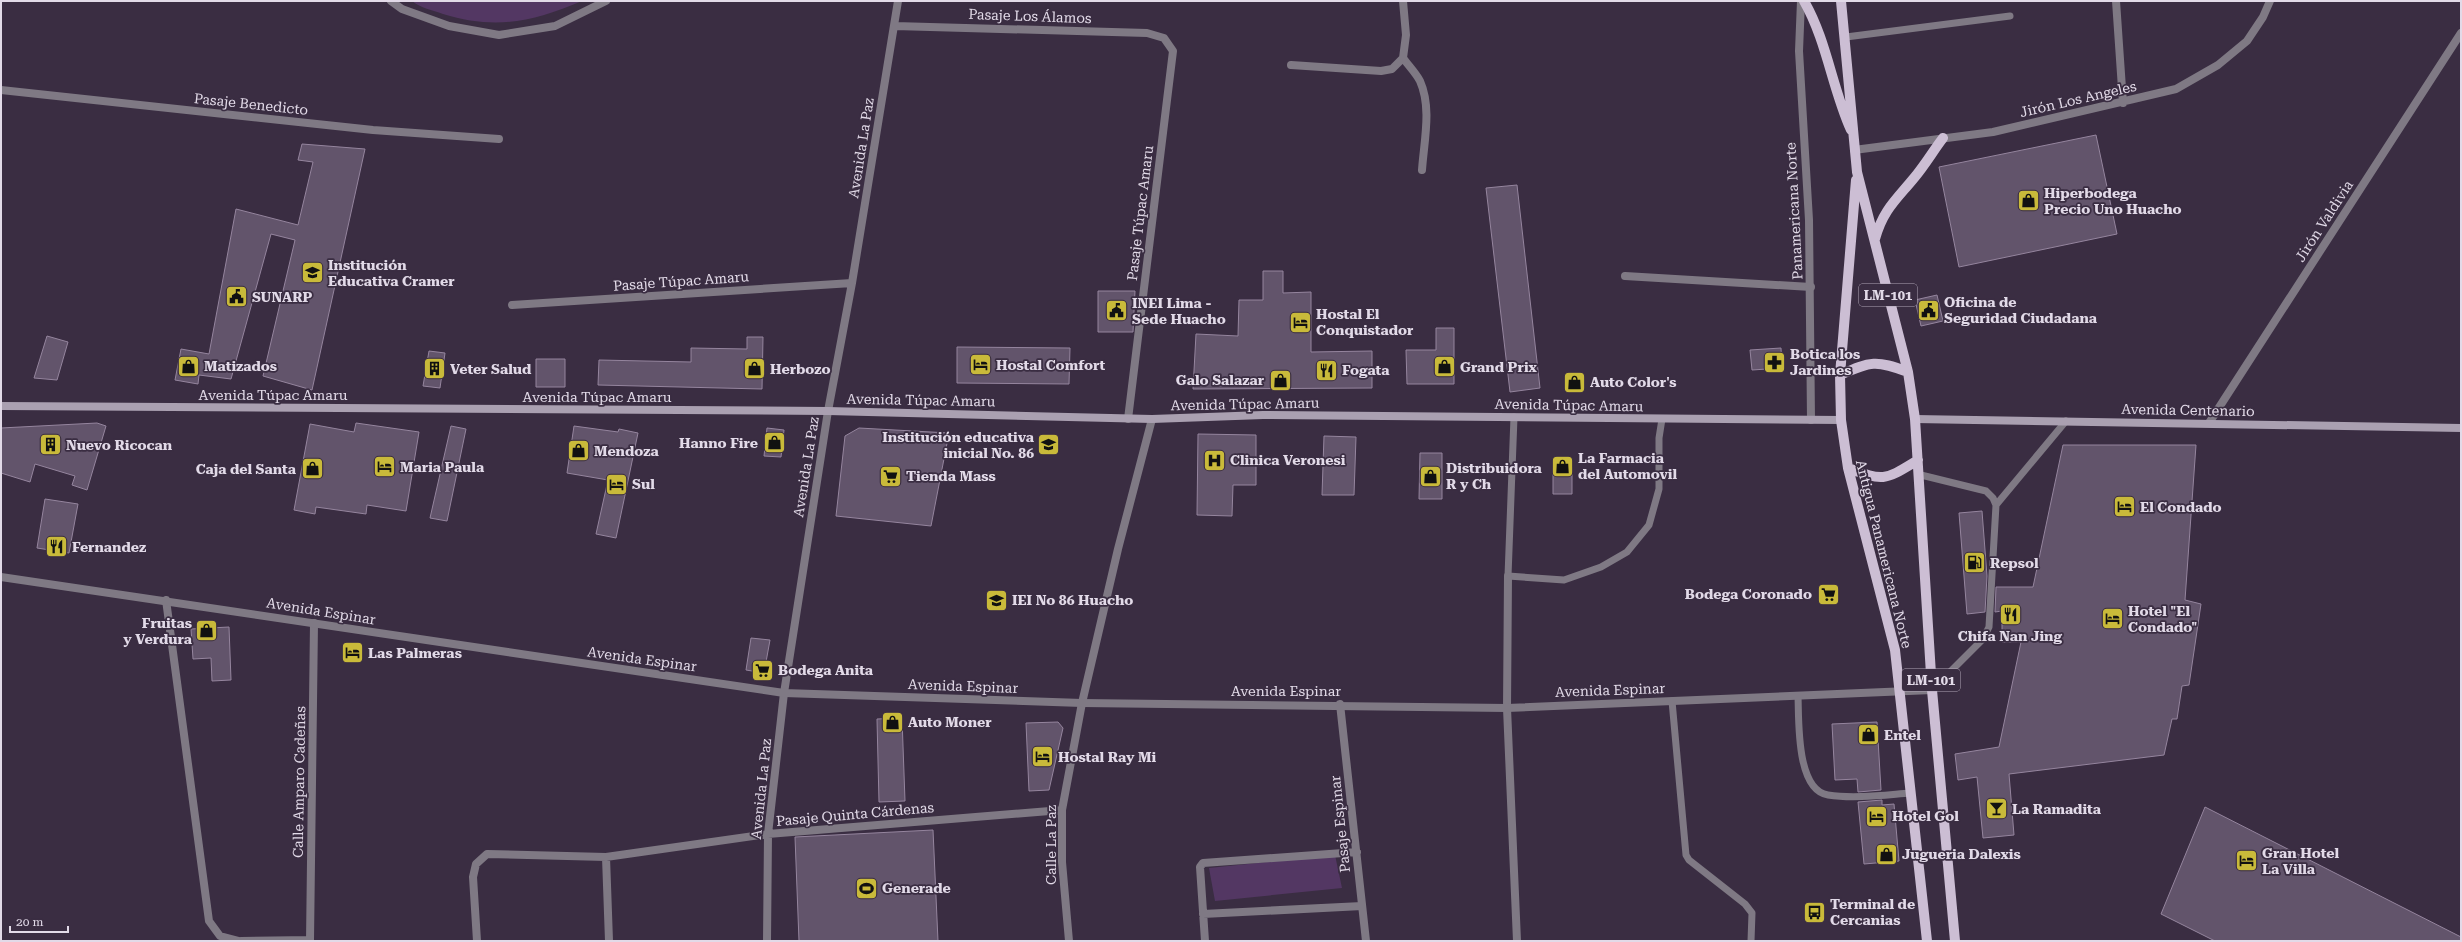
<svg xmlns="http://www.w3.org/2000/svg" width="2462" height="942" font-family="'Roboto Serif',serif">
<rect width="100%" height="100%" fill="#3a2d42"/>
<path fill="#533763" d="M412,1H582C533,22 495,30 443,14C432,10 421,8 412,1Z
M1335,855L1342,888L1215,901L1209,868Z"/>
<path fill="#62546b" stroke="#95859e" d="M2096,135L2117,234L1959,267L1939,167Z
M302,144L365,149L312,390L263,376L295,240L271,234L231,379L199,375L198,384L175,380L181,349L209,354L236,209L298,225L313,162L298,160Z
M1517,185L1540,388L1510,392L1486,188Z
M1263,271H1283V293L1311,292V352L1372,351V388L1193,389L1196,334L1238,336L1239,300H1263Z
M1098,291H1135L1133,332H1098Z
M1937,295L1943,321L1921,326L1915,300Z
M1436,328H1454V384H1407L1406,350H1436Z
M47,336L68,342L57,380L34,378Z
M747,337H763L762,389L598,385L599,360L691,362V348L747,349Z
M957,347L1070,348L1069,384L957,383Z
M1781,348L1782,368L1752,370L1750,350Z
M429,351L445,353L440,388L423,386Z
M536,359H565V387H536Z
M97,423L106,426L87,490L72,485L75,476L35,464L30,482L1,473V428Z
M356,423L419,432L406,511L367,505L366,514L316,507L315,514L294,510L310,424L354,432Z
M451,426L466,429L447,521L430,518Z
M574,426L618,432L619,429L638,433L616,538L596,534L608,480L567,473Z
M767,428L784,430L781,457L764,456Z
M859,428L949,433L931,526L836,516L845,436Z
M1198,434L1256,435V485H1233L1232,516L1197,515Z
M1324,436L1356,437L1354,495H1322Z
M2063,445H2196L2185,600L2201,604L2189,685L2182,686L2177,719H2172L2164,755L2009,774L2014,835L1983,838L1977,777L1958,780L1955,754L1999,747L2021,642H2002V611L1995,612L1996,587H2033Z
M1420,453H1442V499H1419Z
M1572,467V494H1553V468Z
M45,499L78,504L69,553L37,548Z
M1982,511L1987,576L1985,612L1967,614L1959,513Z
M229,627L231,680L212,681L211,658L193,659L191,629Z
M751,638L770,640L764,673L746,670Z
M902,718L905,801L879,802L877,719Z
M1058,722L1063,728L1049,790L1029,791L1026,723Z
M1877,722L1881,790L1858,792L1857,779L1835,780L1832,724Z
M1882,800V805L1894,804L1899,861L1864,864L1858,802Z
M2205,807L2461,937V941H2215L2161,914Z
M933,830L938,941H799L795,837Z"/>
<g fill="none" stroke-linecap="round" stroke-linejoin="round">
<path stroke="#7f7984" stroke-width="7" d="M1846,37L2010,16
M1514,417L1508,576L1564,580L1601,567L1627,552L1649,525L1659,489V438L1662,419
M1921,475L1986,491L1993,498L1996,505L1989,627L1983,639L1932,690
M1996,505L2066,421
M1798,696C1799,720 1796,790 1828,795C1854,799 1884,795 1910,793
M1672,701L1686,855L1689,860L1745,904L1752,913L1751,941"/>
<path stroke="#7f7984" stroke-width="8" d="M391,1L402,9L449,26L499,35L555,26L606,1
M2116,1L2123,103
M895,26L1147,33L1164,38L1173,51L1128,419
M1403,58C1408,65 1416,73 1420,81C1432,108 1424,141 1422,170
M1291,65L1381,71L1392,69L1403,58L1406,35L1403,1
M1,90L373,130L499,139
M1854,150L1993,132L2176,89L2218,65L2247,41L2263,17L2270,1
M1625,276L1811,287
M512,305L852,283
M2209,423L2461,33
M1508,576L1507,708L1517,941
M166,600L209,921L220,936L239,941
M1340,704L1366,941
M606,857L609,941
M1203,914L1362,906
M241,941L310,940
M310,941L314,623
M477,941L473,877L476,864L487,854L606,857L768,834L1062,810
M767,941L768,834L784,693L828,411L852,283L898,1
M1069,941L1062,862V810L1082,703L1118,549L1152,419
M1205,941L1200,867L1203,863L1357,852"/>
<path stroke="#7f7984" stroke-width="8" d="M1801,1L1799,51L1809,220L1811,420
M1,577L784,693L1082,703L1507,708L1932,690"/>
<path stroke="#aaa0b1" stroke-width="8" d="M1,406L828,411L1152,419L1263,415L1841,420
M1915,419L2461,428"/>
<path stroke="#ccbed4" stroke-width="10" d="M1804,1C1827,41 1832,88 1851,130
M1841,1L1857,172L1908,372L1915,419L1932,690L1955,941
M1856,180L1840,375L1841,420L1848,468L1895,650L1927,941
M1875,239C1883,210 1896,200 1914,178C1925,165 1933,151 1943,138
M1840,375C1871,361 1876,360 1908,372
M1848,468C1885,482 1885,480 1918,460"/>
</g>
<defs>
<symbol id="shop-square" viewBox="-11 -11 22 22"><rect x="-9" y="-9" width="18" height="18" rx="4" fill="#c9ba3a" stroke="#3a2d42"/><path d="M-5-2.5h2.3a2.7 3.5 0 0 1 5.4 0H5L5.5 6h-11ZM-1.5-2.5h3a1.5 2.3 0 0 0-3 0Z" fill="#111"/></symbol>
<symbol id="school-square" viewBox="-11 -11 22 22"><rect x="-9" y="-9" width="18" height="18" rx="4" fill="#c9ba3a" stroke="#3a2d42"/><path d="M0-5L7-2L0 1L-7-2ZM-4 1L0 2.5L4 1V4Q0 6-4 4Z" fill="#111"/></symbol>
<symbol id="civic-square" viewBox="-11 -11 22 22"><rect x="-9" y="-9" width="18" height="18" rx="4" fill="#c9ba3a" stroke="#3a2d42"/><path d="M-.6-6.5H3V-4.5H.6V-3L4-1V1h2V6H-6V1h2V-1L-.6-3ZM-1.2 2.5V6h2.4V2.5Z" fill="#111"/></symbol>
<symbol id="hotel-square" viewBox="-11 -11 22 22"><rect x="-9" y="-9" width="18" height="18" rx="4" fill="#c9ba3a" stroke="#3a2d42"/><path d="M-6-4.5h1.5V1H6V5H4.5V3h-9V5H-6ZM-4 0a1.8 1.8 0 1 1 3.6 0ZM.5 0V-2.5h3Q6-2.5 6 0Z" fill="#111"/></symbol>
<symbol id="pharmacy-square" viewBox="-11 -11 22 22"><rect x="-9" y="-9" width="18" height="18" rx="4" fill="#c9ba3a" stroke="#3a2d42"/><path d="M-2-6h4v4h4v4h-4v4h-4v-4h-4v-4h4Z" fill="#111"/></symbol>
<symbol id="building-square" viewBox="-11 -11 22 22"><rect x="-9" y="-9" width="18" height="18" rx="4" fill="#c9ba3a" stroke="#3a2d42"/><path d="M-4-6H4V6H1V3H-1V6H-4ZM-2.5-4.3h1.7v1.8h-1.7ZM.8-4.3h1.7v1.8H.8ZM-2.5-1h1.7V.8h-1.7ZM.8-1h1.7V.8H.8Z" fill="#111"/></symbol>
<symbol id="restaurant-square" viewBox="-11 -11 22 22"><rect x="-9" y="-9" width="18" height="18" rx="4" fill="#c9ba3a" stroke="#3a2d42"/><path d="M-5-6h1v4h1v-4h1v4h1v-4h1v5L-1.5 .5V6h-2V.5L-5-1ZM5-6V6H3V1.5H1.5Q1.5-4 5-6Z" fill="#111"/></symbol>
<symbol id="hospital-square" viewBox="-11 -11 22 22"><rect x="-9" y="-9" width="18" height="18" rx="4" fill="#c9ba3a" stroke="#3a2d42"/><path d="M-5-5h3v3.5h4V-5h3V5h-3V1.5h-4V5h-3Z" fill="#111"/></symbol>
<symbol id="supermarket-square" viewBox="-11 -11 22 22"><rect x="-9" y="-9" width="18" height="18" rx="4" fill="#c9ba3a" stroke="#3a2d42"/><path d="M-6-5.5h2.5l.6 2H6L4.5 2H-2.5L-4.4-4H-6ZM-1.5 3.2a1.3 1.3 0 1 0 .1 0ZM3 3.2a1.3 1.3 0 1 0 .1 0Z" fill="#111"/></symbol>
<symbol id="fuel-square" viewBox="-11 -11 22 22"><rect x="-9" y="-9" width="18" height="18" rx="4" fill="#c9ba3a" stroke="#3a2d42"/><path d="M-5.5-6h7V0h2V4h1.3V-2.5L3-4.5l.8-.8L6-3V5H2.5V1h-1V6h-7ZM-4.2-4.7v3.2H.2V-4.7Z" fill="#111"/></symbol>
<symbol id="bar-square" viewBox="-11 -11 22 22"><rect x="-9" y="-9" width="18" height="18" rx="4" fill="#c9ba3a" stroke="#3a2d42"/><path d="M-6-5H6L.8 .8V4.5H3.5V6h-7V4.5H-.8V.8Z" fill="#111"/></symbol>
<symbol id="stadium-square" viewBox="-11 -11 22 22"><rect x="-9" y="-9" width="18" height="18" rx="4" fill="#c9ba3a" stroke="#3a2d42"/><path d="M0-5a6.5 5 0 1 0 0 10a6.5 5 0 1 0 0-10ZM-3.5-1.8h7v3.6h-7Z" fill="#111"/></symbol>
<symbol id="bus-square" viewBox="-11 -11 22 22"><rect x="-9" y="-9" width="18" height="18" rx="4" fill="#c9ba3a" stroke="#3a2d42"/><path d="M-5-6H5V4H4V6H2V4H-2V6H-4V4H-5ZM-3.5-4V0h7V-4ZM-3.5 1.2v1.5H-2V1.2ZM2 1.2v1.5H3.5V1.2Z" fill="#111"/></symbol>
</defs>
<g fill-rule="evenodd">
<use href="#shop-square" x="2016" y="188" width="25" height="25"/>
<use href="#school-square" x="300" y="260" width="25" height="25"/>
<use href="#civic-square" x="224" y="284" width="25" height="25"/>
<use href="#civic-square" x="1916" y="298" width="25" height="25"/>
<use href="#civic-square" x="1104" y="298" width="25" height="25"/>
<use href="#hotel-square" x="1288" y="310" width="25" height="25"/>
<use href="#pharmacy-square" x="1762" y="350" width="25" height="25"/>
<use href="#hotel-square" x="968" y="352" width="25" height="25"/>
<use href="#shop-square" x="176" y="354" width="25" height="25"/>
<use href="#shop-square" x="1432" y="354" width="25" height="25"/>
<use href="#building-square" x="422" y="356" width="25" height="25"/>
<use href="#shop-square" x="742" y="356" width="25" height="25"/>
<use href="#restaurant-square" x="1314" y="358" width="25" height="25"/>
<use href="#shop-square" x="1268" y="368" width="25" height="25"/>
<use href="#shop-square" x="1562" y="370" width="25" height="25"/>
<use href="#shop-square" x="762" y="430" width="25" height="25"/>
<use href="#building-square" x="38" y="432" width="25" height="25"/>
<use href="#school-square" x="1036" y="432" width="25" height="25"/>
<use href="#shop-square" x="566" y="438" width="25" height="25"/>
<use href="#hospital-square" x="1202" y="448" width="25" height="25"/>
<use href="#shop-square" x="1550" y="454" width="25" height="25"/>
<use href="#hotel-square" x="372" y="454" width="25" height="25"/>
<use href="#shop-square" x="300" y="456" width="25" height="25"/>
<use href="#supermarket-square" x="878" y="464" width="25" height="25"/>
<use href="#shop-square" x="1418" y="464" width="25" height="25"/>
<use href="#hotel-square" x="604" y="472" width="25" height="25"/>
<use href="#hotel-square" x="2112" y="494" width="25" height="25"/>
<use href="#restaurant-square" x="44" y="534" width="25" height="25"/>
<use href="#fuel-square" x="1962" y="550" width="25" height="25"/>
<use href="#supermarket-square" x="1816" y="582" width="25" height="25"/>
<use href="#school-square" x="984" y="588" width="25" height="25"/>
<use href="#restaurant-square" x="1998" y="602" width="25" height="25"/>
<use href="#hotel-square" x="2100" y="606" width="25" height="25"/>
<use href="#shop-square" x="194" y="618" width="25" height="25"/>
<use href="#hotel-square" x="340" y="640" width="25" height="25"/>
<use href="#supermarket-square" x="750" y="658" width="25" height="25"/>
<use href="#shop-square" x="880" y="710" width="25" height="25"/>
<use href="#shop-square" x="1856" y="722" width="25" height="25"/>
<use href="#hotel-square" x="1030" y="744" width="25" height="25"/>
<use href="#bar-square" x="1984" y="796" width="25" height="25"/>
<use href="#hotel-square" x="1864" y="804" width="25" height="25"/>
<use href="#shop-square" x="1874" y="842" width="25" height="25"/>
<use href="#hotel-square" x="2234" y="848" width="25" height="25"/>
<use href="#stadium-square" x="854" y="876" width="25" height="25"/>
<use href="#bus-square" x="1802" y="900" width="25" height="25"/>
</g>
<g text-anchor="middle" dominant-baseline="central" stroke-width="3.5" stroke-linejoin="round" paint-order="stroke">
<g fill="#3a2d42" stroke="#b0a6b6" stroke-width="1">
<rect x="1859" y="284" width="58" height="22" rx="3"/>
<rect x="1902" y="669" width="58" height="22" rx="3"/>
</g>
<g font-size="13" font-weight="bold" fill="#e2dae8">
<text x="1888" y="295">LM-101</text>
<text x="1931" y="680">LM-101</text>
</g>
<g font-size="14" fill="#e2dae8" stroke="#3a2d42">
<text transform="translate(1030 16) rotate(2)">Pasaje Los Álamos</text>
<text transform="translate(2078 99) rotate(-13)">Jirón Los Angeles</text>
<text transform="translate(251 104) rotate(6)">Pasaje Benedicto</text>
<text transform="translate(861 148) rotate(-81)">Avenida La Paz</text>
<text transform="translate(1794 211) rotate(-93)">Panamericana Norte</text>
<text transform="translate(1140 213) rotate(-83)">Pasaje Túpac Amaru</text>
<text transform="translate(2324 221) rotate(-57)">Jirón Valdivia</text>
<text transform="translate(681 281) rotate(-4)">Pasaje Túpac Amaru</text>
<text x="273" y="395">Avenida Túpac Amaru</text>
<text x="597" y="397">Avenida Túpac Amaru</text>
<text transform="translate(921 400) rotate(1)">Avenida Túpac Amaru</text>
<text transform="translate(1245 404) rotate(-1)">Avenida Túpac Amaru</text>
<text transform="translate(1569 405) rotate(1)">Avenida Túpac Amaru</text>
<text transform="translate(2188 410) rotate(1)">Avenida Centenario</text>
<text transform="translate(806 467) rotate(-81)">Avenida La Paz</text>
<text transform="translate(1884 554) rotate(76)">Antigua Panamericana Norte</text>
<text transform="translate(321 611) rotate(9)">Avenida Espinar</text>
<text transform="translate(642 659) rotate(8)">Avenida Espinar</text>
<text transform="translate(963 686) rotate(2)">Avenida Espinar</text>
<text transform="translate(1610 690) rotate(-2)">Avenida Espinar</text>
<text x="1286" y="691">Avenida Espinar</text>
<text transform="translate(299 782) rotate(-89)">Calle Amparo Cadeñas</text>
<text transform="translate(761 789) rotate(-84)">Avenida La Paz</text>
<text transform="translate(855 814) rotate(-5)">Pasaje Quinta Cárdenas</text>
<text transform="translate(1340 824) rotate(-96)">Pasaje Espinar</text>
<text transform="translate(1051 845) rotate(-90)">Calle La Paz</text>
</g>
<g font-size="14" font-weight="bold" fill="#e2dae8" stroke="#3a2d42" text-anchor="start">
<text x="2044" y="193">Hiperbodega<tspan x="2044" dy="16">Precio Uno Huacho</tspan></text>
<text x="328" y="265">Institución<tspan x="328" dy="16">Educativa Cramer</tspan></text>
<text x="252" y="297">SUNARP</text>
<text x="1944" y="302">Oficina de<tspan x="1944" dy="16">Seguridad Ciudadana</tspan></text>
<text x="1132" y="303">INEI Lima -<tspan x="1132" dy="16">Sede Huacho</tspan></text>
<text x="1316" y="314">Hostal El<tspan x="1316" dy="16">Conquistador</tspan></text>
<text x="1790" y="354">Botica los<tspan x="1790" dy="16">Jardines</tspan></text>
<text x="996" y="365">Hostal Comfort</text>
<text x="204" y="366">Matizados</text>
<text x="1460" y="367">Grand Prix</text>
<text x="450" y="369">Veter Salud</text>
<text x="770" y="369">Herbozo</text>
<text x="1342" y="370">Fogata</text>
<text x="1264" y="380" text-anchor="end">Galo Salazar</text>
<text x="1590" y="382">Auto Color's</text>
<text x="1034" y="437" text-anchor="end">Institución educativa<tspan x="1034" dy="16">inicial No. 86</tspan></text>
<text x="758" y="443" text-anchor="end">Hanno Fire</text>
<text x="66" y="445">Nuevo Ricocan</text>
<text x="594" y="451">Mendoza</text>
<text x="1578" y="458">La Farmacia<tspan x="1578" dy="16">del Automovil</tspan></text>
<text x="1230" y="460">Clinica Veronesi</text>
<text x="400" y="467">Maria Paula</text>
<text x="1446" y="468">Distribuidora<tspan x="1446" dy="16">R y Ch</tspan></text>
<text x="296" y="469" text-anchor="end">Caja del Santa</text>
<text x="906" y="476">Tienda Mass</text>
<text x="632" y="484">Sul</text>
<text x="2140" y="507">El Condado</text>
<text x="72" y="547">Fernandez</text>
<text x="1990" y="563">Repsol</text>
<text x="1812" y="594" text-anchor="end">Bodega Coronado</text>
<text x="1012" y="600">IEI No 86 Huacho</text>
<text x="2128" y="611">Hotel "El<tspan x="2128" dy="16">Condado"</tspan></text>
<text x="192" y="623" text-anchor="end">Fruitas<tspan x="192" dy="16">y Verdura</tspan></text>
<text x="2010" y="636" text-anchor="middle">Chifa Nan Jing</text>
<text x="368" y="653">Las Palmeras</text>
<text x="778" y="670">Bodega Anita</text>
<text x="908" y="722">Auto Moner</text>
<text x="1884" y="735">Entel</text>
<text x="1058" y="757">Hostal Ray Mi</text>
<text x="2012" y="809">La Ramadita</text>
<text x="1892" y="816">Hotel Gol</text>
<text x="2262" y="853">Gran Hotel<tspan x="2262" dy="16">La Villa</tspan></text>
<text x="1902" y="854">Jugueria Dalexis</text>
<text x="882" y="888">Generade</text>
<text x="1830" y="904">Terminal de<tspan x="1830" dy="16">Cercanias</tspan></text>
</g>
</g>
<rect width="2462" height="942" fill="none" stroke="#e2dae8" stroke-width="4"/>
<path d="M10 926v6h58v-6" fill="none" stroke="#e2dae8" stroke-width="2"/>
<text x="16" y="926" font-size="12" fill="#e2dae8" stroke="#3a2d42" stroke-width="3" paint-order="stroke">20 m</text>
</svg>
